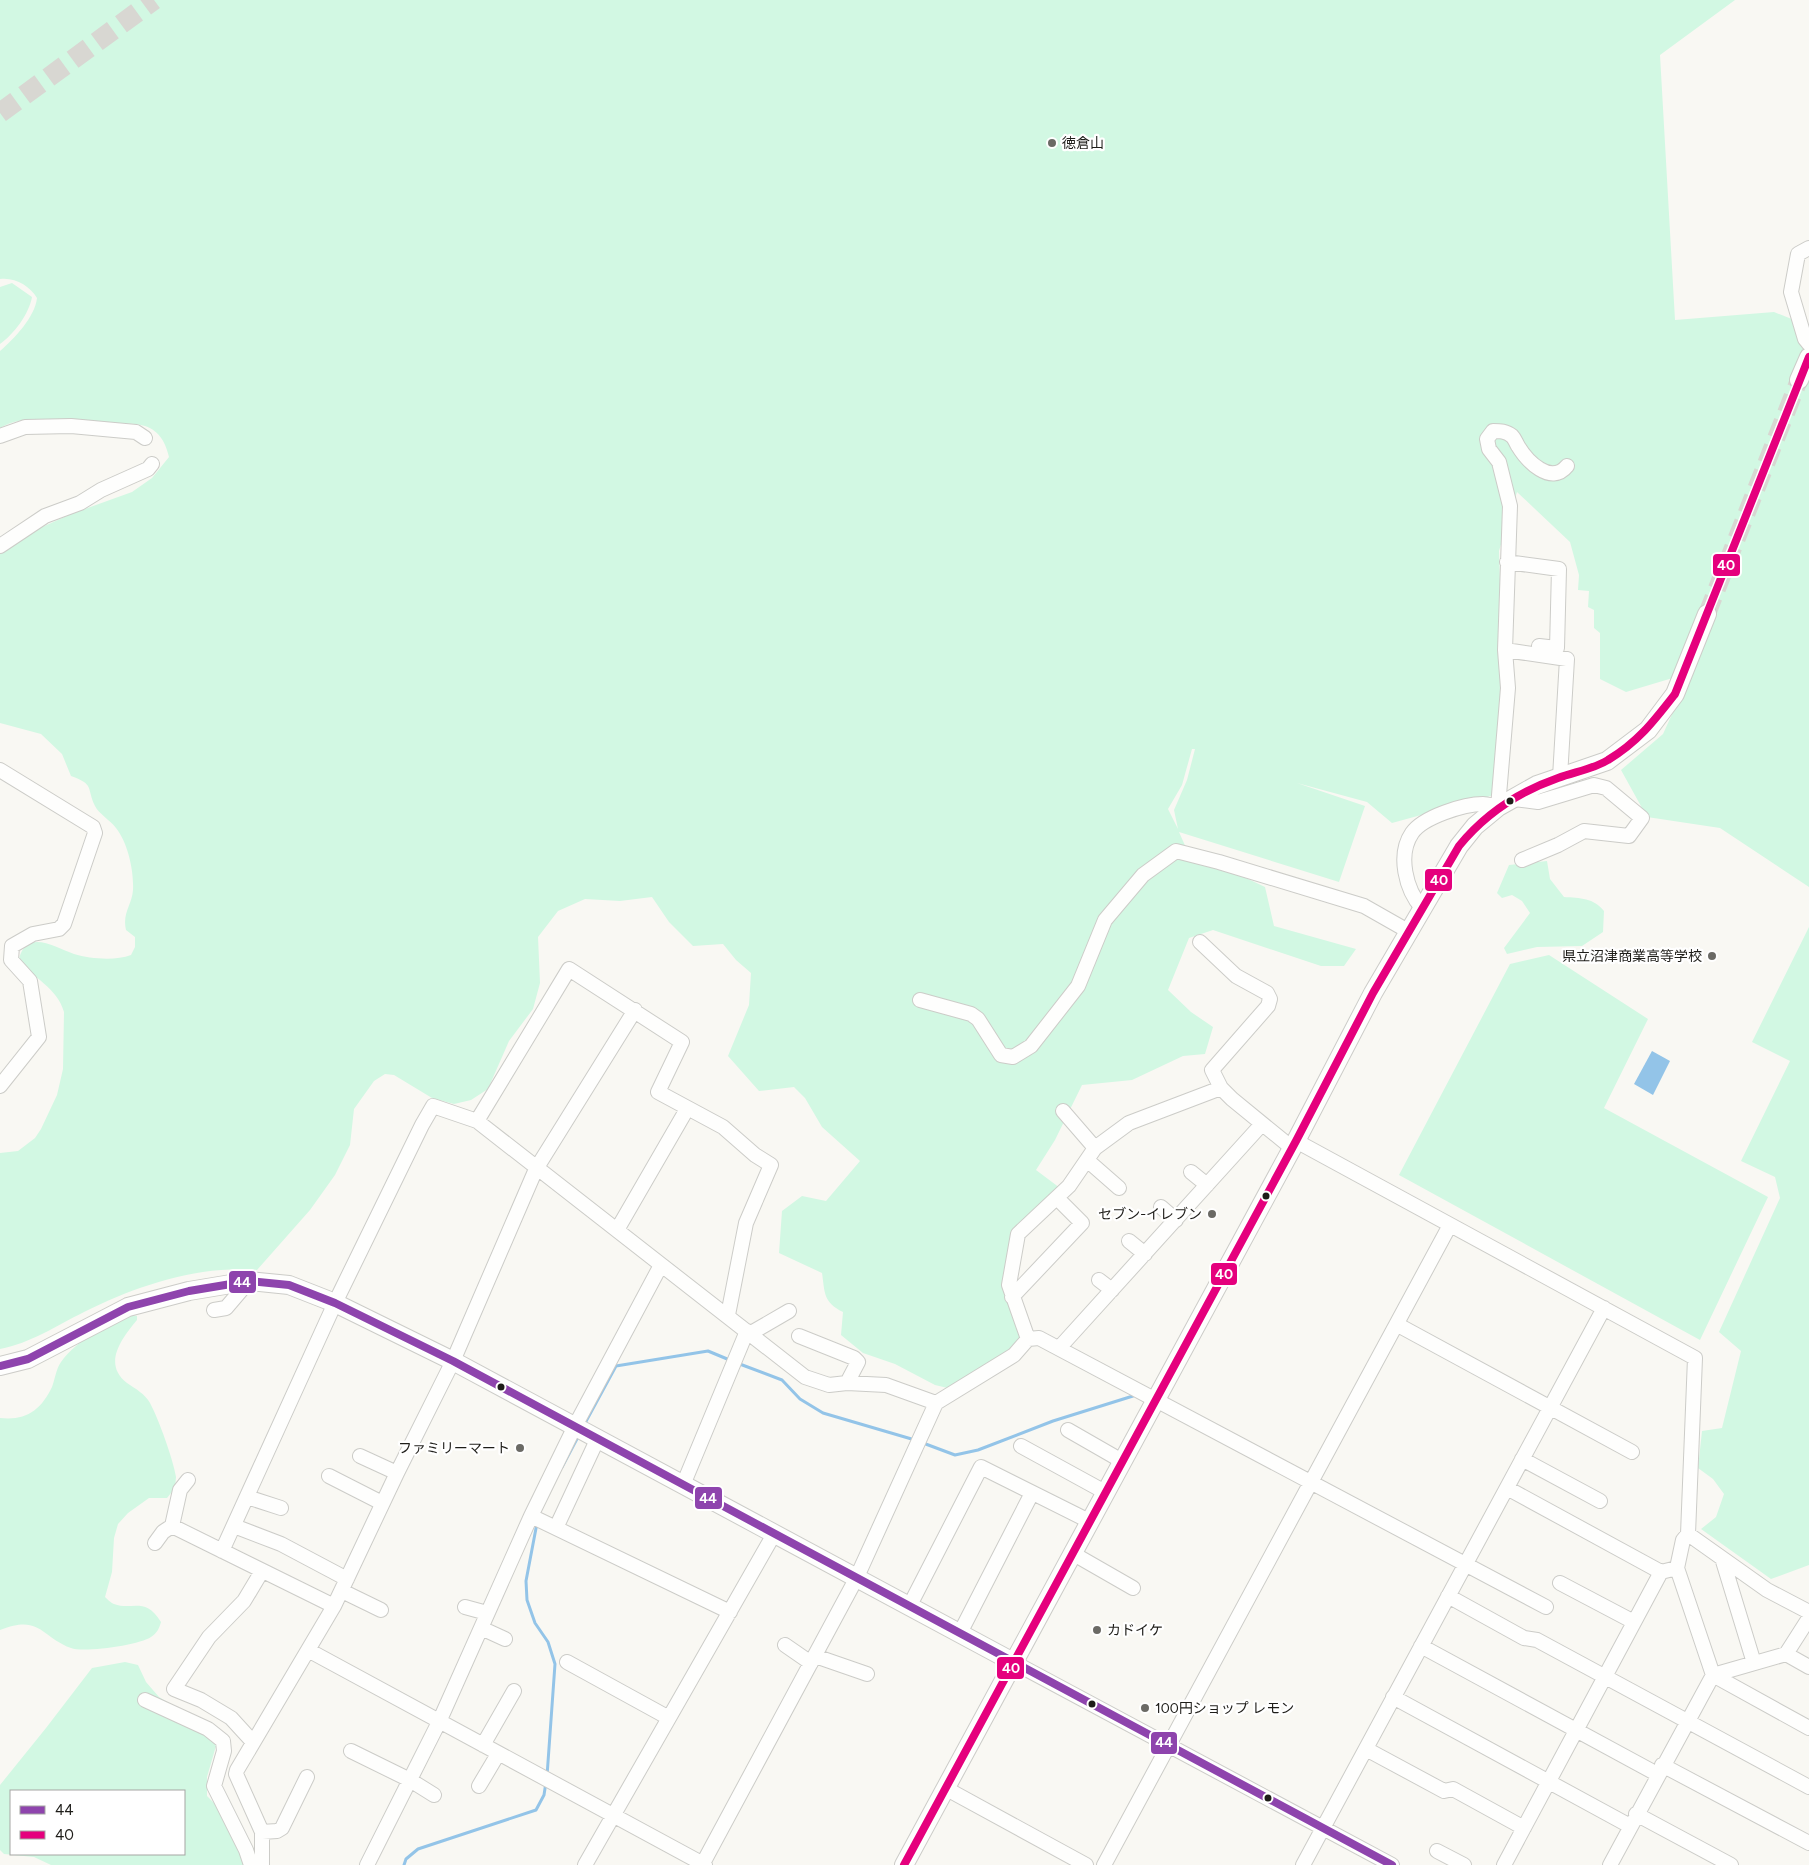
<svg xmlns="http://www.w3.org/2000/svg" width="1809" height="1865" font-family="Figtree,'Noto Sans JP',sans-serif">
<rect width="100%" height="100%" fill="#f9f8f3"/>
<path fill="#d2f8e3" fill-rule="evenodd" d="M0,0H1735L1660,55L1675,320L1774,312L1809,326V887L1720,828L1647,817L1621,770L1663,734L1683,690L1676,677L1626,692L1600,679V633L1594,628V610L1588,607L1589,591L1578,590L1579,575L1570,542L1517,492L1499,551L1504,703L1494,795L1392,823L1367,802L1297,783L1365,806L1339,882L1179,832L1187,850L1265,887L1274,926L1356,949L1344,966H1321L1213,930L1189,938L1168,990L1191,1012L1213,1027L1205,1054L1183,1056L1132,1080L1082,1085L1055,1140L1036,1170L1064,1191L1015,1236L1005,1273L1028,1339L956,1390L935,1385L895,1364L863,1353L841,1335L843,1312C823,1302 825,1293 822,1273L779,1253L782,1211L802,1196L826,1201L860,1161L822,1127L805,1098L794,1087L759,1091L728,1056L749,1005L751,973L736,960L723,944L693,946L669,922L652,897L620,901L585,899L558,911L538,937L540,983L533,1009L509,1041L488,1089L471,1100L454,1104L432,1098L394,1075L385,1074L374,1081L354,1109L350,1145L335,1175L310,1210L257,1270C198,1265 136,1286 84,1312C56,1326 31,1343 0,1349V1153L18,1151L35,1138L41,1129L57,1095L63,1069L64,1012C57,987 33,979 19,959C27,928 55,948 74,954C91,959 115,961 131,955L135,947V937L126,930C122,913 132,905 133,890C134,871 128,843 116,828C110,820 99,814 95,806C86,787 95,785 71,776L62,754L41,734L0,723V553L29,533L71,514L132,492L152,478L169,457C166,444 160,431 145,426C129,421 111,426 95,425C65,423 28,411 0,428V351C14,339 35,317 37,298C30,286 15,277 0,279ZM1192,749H1195L1187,780L1174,810L1178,829L1168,809L1182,785Z
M12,283L32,297C29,314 14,334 0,344V287Z
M1547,861L1550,879L1564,897C1580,898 1594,898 1604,911L1603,932L1582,946L1537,947L1507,954L1504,948L1530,913L1522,901L1512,895L1502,898L1497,893L1509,865Z
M1809,927V1565L1771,1579L1701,1529L1716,1517L1724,1494L1713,1479L1698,1468L1702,1431L1722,1428L1741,1351L1719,1332L1780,1198L1775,1177L1741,1161L1790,1061L1752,1042Z
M1549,955L1648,1019L1604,1108L1768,1197L1700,1340L1399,1175L1510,964Z
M131,1315L137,1316V1320C122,1338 102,1364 127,1383C136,1389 145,1394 150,1403C159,1420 173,1459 176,1477L175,1488L167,1498H149L128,1513L118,1524L114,1538L112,1572L105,1597C107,1599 111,1603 114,1604C132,1611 145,1596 161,1622C159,1629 157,1633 151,1637C140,1645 83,1653 71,1648C40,1636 40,1614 0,1630V1418C26,1421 41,1410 52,1387C55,1379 56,1369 61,1362C78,1339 105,1326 131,1315Z
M125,1662L138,1665L146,1682L159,1697L203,1724L216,1746L207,1777V1796L232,1821L248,1865H51L34,1857L4,1854L0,1850V1785L46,1728L92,1668ZM11,1791H184V1854H11Z"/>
<path fill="#93c4e8" d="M1652,1051L1670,1061L1653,1095L1634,1084Z"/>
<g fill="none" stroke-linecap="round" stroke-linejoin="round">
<path stroke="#93c4e8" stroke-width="3" d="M737,1363L782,1380L800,1399L823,1413L915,1440
M584,1425L616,1366L708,1351L732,1361
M923,1443L955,1455L978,1450L1053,1421L1133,1396
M562,1467L579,1435
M537,1523L526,1581L527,1600L535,1623L548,1642L555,1664L547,1776
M404,1865L406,1859L418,1849L536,1810L544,1795L546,1782"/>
<path stroke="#d8d7d2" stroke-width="18" stroke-dasharray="18 9" stroke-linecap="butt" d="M1707,614L1799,380"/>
<path stroke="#d8d7d2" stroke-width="20" stroke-dasharray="20 10" stroke-linecap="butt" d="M0,113L154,0"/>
<defs>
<path id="minor" d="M1809,248L1798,254L1791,292L1805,339L1809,344
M0,436L25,427L71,426L136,432L145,438
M0,546L45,516L80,503L101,490L148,469L152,464
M1507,562L1559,569L1557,648L1539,646
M1505,650L1567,659L1560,777
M0,770L93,827L95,833L64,924L59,929L33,934L12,946L11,960L30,981L39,1037L0,1086
M1514,799L1538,802L1594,785L1606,788L1642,818L1629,836L1584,831L1558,845L1522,860
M1422,908C1406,890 1397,855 1412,833C1423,817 1464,804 1483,804C1487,804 1493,806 1498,807L1508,688L1505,650L1510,506L1499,462L1489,449L1487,439L1493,431C1500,431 1506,431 1512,436C1515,439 1516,443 1518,446C1527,461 1551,486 1567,466
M1200,942L1236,976L1267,993L1270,999L1268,1006L1212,1070L1221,1088L1232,1099L1292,1148
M920,1000L971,1014L978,1019L1001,1055L1013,1057L1031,1046L1078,986L1105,920L1143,875L1176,851L1219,862L1364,906L1408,931
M1063,1111L1095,1148
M477,1121L569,969L682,1042L658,1092L723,1127L755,1155L771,1165L746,1223L728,1315
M1296,1141L1695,1358L1688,1534L1683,1540L1677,1568L1713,1675L1809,1728
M1087,1160L1119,1188
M1191,1172L1207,1185
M1161,1207L1176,1220
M617,1230L687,1109
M1129,1241L1145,1254
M1099,1280L1112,1290
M1012,1297L1082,1223L1057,1198
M214,1310L226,1308L249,1281
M1398,1325L1632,1452
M751,1333L789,1311
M799,1336L854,1358L858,1362L847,1383
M1028,1339L1009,1285L1018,1234L1069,1186L1095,1148L1129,1123L1221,1088
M1060,1347L1262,1124
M1068,1430L1122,1461
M1021,1446L1105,1492
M360,1456L397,1473
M1522,1459L1600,1501
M329,1476L382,1503
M683,1485L747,1331
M1507,1488L1661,1572
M247,1497L281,1508
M531,1516L730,1612
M172,1526L334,1606
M172,1526L180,1490L188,1480
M234,1526L281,1544L347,1579
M556,1528L598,1438
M1688,1534L1767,1590L1809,1612
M155,1543L163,1532L172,1526
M222,1551L335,1303L422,1125L433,1106L477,1121L805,1377L829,1385L847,1383L886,1385L936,1403L1014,1355L1028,1339L1039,1338L1546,1607
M1072,1553L1133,1588
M1722,1558L1754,1663
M1560,1583L1634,1622
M342,1591L381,1610
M1448,1596L1524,1638L1537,1640L1809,1787
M465,1607L487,1613
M909,1607L981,1467L1089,1521
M481,1628L505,1639
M960,1633L1032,1493
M785,1645L811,1663
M1421,1646L1657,1774
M308,1650L705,1865
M1786,1654L1809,1618
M815,1656L867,1674
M567,1662L669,1718
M1013,1662L1392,1865
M1393,1697L1630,1826
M145,1700L208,1729L223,1741L224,1751L214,1786L246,1850L251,1865
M253,1742L231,1718L201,1700L174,1689L209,1637L244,1601L262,1571
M483,1745L514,1691
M1366,1749L1444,1791L1453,1789L1524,1828
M351,1751L410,1780L434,1795
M1662,1765L1809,1843
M479,1786L498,1754
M945,1788L1086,1865
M1636,1814L1731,1865
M262,1832L277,1831L282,1828L307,1777
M1437,1851L1464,1865
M262,1865V1832L236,1774L237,1770L334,1606L397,1473L453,1361L536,1169L635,1010
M367,1865L439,1722L531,1516L575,1426L661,1265
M585,1865L774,1534
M702,1865L856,1579L936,1403
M1104,1865L1450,1225
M1303,1865L1604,1308
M1504,1865L1661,1572L1677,1568
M1610,1865L1713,1675L1786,1654L1809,1667"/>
<path id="major" d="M1799,380L1809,357
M0,1366L28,1359L128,1307L189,1291L249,1281L289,1285L335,1303L453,1361L1013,1662
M904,1865L1296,1141L1373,993L1459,846L1475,826L1498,807L1537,785L1607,761L1648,730L1675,694L1707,614"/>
</defs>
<use href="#minor" stroke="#ccccc8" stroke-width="16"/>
<use href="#major" stroke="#ccccc8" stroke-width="20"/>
<use href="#minor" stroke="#fefefd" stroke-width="14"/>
<use href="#major" stroke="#fefefd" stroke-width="18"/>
<defs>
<path id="bus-1" d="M0,1366L28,1359L128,1307L189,1291L249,1281L289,1285L335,1303L453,1361L1392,1865"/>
<path id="bus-2" d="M904,1865L1296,1141L1373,993L1459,846C1486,813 1518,792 1558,778C1574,772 1594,769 1608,760C1638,742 1654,721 1675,694L1809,357"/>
</defs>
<use href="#bus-1" stroke="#fff" stroke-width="11"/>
<use href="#bus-2" stroke="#fff" stroke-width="11"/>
<use href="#bus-1" stroke="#8e44ad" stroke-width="8"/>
<use href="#bus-2" stroke="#e5007d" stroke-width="8"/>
</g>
<g fill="#6b6a65" stroke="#fff" stroke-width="2">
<circle cx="1052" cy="143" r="5"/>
<circle cx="1712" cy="956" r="5"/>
<circle cx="1212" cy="1214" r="5"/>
<circle cx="520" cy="1448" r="5"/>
<circle cx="1097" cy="1630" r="5"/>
<circle cx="1145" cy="1708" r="5"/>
</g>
<g fill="#1e1d19" stroke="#fff" stroke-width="2">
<circle cx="1510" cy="801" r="4.5"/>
<circle cx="1266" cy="1196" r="4.5"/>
<circle cx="501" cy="1387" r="4.5"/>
<circle cx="1092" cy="1704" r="4.5"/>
<circle cx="1268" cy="1798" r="4.5"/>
</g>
<g text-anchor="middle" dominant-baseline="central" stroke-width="4.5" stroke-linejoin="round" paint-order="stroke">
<g font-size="14" fill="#1e1d19" stroke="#fff" text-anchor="start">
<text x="1062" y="143">徳倉山</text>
<text x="1702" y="956" text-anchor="end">県立沼津商業高等学校</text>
<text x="1202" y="1214" text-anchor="end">セブン-イレブン</text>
<text x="510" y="1448" text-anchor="end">ファミリーマート</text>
<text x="1107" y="1630">カドイケ</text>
<text x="1155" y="1708">100円ショップ レモン</text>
</g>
</g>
<g stroke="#fff" stroke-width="2">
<rect x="1712" y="553" width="29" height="24" rx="5" fill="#e5007d"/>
<rect x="1424" y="868" width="29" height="24" rx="5" fill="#e5007d"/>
<rect x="1210" y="1262" width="28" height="24" rx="5" fill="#e5007d"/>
<rect x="228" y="1270" width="29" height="24" rx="5" fill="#8e44ad"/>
<rect x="694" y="1486" width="29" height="24" rx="5" fill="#8e44ad"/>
<rect x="996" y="1656" width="29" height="24" rx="5" fill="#e5007d"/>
<rect x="1150" y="1731" width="28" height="24" rx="5" fill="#8e44ad"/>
</g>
<g font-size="14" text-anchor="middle" font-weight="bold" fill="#fff">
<text x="1726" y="570">40</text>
<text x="1439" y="885">40</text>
<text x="1224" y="1279">40</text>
<text x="242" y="1287">44</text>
<text x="708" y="1503">44</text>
<text x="1011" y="1673">40</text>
<text x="1164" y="1747">44</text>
</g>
<rect x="10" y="1790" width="175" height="65" fill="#ffffff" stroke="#a5a5a3"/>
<rect x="20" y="1806" width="25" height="8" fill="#8e44ad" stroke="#a5a5a3"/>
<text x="55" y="1815" font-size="15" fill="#1e1d19">44</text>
<rect x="20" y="1831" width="25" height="8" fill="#e5007d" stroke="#a5a5a3"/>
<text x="55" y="1840" font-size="15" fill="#1e1d19">40</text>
</svg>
